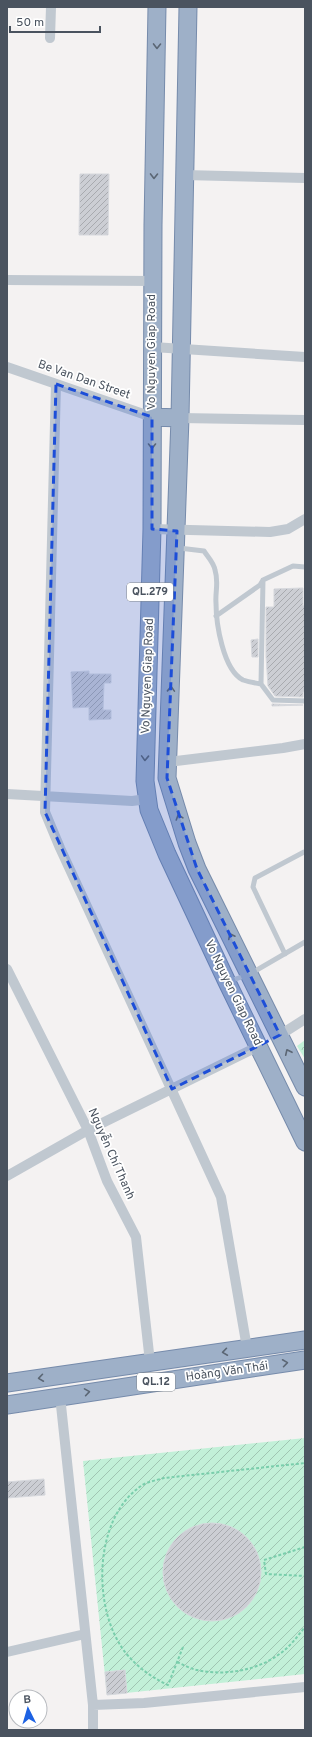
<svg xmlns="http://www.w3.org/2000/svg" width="312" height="1737" font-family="Overpass,sans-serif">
<defs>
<pattern id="park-crowns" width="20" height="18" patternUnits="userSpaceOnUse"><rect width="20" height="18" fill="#c2f0d8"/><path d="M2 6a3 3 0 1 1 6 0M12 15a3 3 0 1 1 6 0" fill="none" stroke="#a0c5b2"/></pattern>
<pattern id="garden-furrows" width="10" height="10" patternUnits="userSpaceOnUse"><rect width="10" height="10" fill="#c2f0d8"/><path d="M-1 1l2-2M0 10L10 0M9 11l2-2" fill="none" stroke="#a0c5b2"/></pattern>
<pattern id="building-hatch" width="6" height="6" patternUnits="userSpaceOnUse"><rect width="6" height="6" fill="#ccced4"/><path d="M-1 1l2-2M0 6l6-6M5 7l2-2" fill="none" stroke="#a8aaaf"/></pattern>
</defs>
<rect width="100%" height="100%" fill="#f4f2f2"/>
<path fill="url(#park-crowns)" d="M305,1040V1059L297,1046Z"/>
<path fill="url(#garden-furrows)" d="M305,1438V1674L107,1695L83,1461Z"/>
<path fill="url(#building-hatch)" stroke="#d6d8dd" d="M80,174H109L108,235H79Z
M303,588V606L305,605V692H303V697L275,696L268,686L266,656V607H274V589Z
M258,639V657H252L251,640Z
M89,671V674H111V683H104L103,710H111V719L89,720V707L73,708L71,672Z
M272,704L303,705L272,706Z
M44,1479L45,1495L7,1498V1482Z
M163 1572a49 49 0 1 1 98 0a49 49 0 1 1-98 0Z
M125,1670L127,1693L107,1695L105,1672Z"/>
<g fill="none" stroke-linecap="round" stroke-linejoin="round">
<defs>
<path id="trunk" d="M157,7L153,225L152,529L145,781L149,810L167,854L227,982L305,1142
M188,7L180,418L167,778L187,843L197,869L305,1087
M152,417L180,418
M7,1383L305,1340
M7,1405L305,1360"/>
</defs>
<use href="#trunk" stroke="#768bab" stroke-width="19"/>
<path stroke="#7aceac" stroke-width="2" stroke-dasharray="3 2" stroke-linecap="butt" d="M305,1547L264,1560L266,1574L305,1576
M183,1647L168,1685C151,1677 137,1667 125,1652C92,1609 93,1519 141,1486C146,1482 157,1480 164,1478L305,1463
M177,1662C184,1665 191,1669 197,1670C228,1677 266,1669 289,1646C295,1640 300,1633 305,1627"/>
<path stroke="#c0c8d0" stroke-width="5" d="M179,548L204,551C208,557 214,563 215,570C219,582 215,592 216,603C216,623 223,670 243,680C249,682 255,683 261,684
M263,580L261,684L273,700L305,701
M216,616L260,585L263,580L293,566L305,567
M285,954L253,887L255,878L304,852
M230,981L250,974L305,942"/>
<path stroke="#c0c8d0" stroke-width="10" d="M50,38L51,7
M184,175L305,178
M7,280L153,281
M153,347L305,357
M7,367L152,417
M56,384L45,812L60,848L221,1197L247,1348
M180,418L305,420
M152,529L270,532L288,529L305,519
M168,762L283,748L305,744
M7,794L132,801L147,799
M7,969L88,1130L107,1181L136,1237L150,1362
M280,1035L305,1019
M7,1176L88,1130L259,1046
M60,1396L93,1705V1730
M7,1652L85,1634
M93,1705L144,1703L305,1687"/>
<use href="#trunk" stroke="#9eb0c8" stroke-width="17"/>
</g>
<defs><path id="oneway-chevron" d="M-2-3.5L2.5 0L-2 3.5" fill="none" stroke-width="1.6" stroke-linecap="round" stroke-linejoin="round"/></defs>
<g stroke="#5b6674">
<use href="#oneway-chevron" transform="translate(157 46) rotate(91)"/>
<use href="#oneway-chevron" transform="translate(154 176) rotate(91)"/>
<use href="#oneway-chevron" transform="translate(152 446) rotate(90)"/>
<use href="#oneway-chevron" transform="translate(171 689) rotate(-88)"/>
<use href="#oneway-chevron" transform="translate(145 758) rotate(92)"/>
<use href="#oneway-chevron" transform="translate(179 817) rotate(-107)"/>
<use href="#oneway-chevron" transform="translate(231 936) rotate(-117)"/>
<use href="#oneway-chevron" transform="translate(288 1052) rotate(-115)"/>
<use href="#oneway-chevron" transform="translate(225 1352) rotate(172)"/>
<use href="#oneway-chevron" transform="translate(285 1363) rotate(-8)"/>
<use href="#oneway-chevron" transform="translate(41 1378) rotate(172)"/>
<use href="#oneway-chevron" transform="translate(87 1392) rotate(-9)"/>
</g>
<path fill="#1d4ed8" fill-opacity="0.2" stroke="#1d4ed8" stroke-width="3" stroke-dasharray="8 5" stroke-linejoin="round" d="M56,384L152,417V529L177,531L167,778L197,869L280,1035L172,1089L45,812Z"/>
<g text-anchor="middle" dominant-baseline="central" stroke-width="3.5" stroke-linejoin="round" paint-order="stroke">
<g fill="#fff" stroke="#80878f" stroke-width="1">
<rect x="127" y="583" width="46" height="18" rx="3"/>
<rect x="137" y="1373" width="38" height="18" rx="3"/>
</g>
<g font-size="11" font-weight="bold" fill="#4a535f">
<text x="150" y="592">QL.279</text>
<text x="156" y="1382">QL.12</text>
</g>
<g font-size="12" fill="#4a535f" stroke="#fff">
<text transform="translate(152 352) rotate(-90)">Vo Nguyen Giap Road</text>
<text transform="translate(84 380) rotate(19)">Be Van Dan Street</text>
<text transform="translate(148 676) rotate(-88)">Vo Nguyen Giap Road</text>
<text transform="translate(233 993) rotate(64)">Vo Nguyen Giap Road</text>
<text transform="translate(111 1154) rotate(66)">Nguyễn Chí Thanh</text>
<text transform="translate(227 1372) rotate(-8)">Hoàng Văn Thái</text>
</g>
</g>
<rect width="312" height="1737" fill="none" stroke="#4a535f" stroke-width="16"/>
<g transform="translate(28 1709) rotate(355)"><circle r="19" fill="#ffffff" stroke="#b7babf"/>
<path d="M0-3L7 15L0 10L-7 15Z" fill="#1d62e3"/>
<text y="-6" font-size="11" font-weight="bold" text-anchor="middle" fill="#4a535f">B</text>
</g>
<path d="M10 26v6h90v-6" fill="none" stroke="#4a535f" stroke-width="2"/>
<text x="16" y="26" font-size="12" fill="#4a535f" stroke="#ffffff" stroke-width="3" paint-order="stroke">50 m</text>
</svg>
